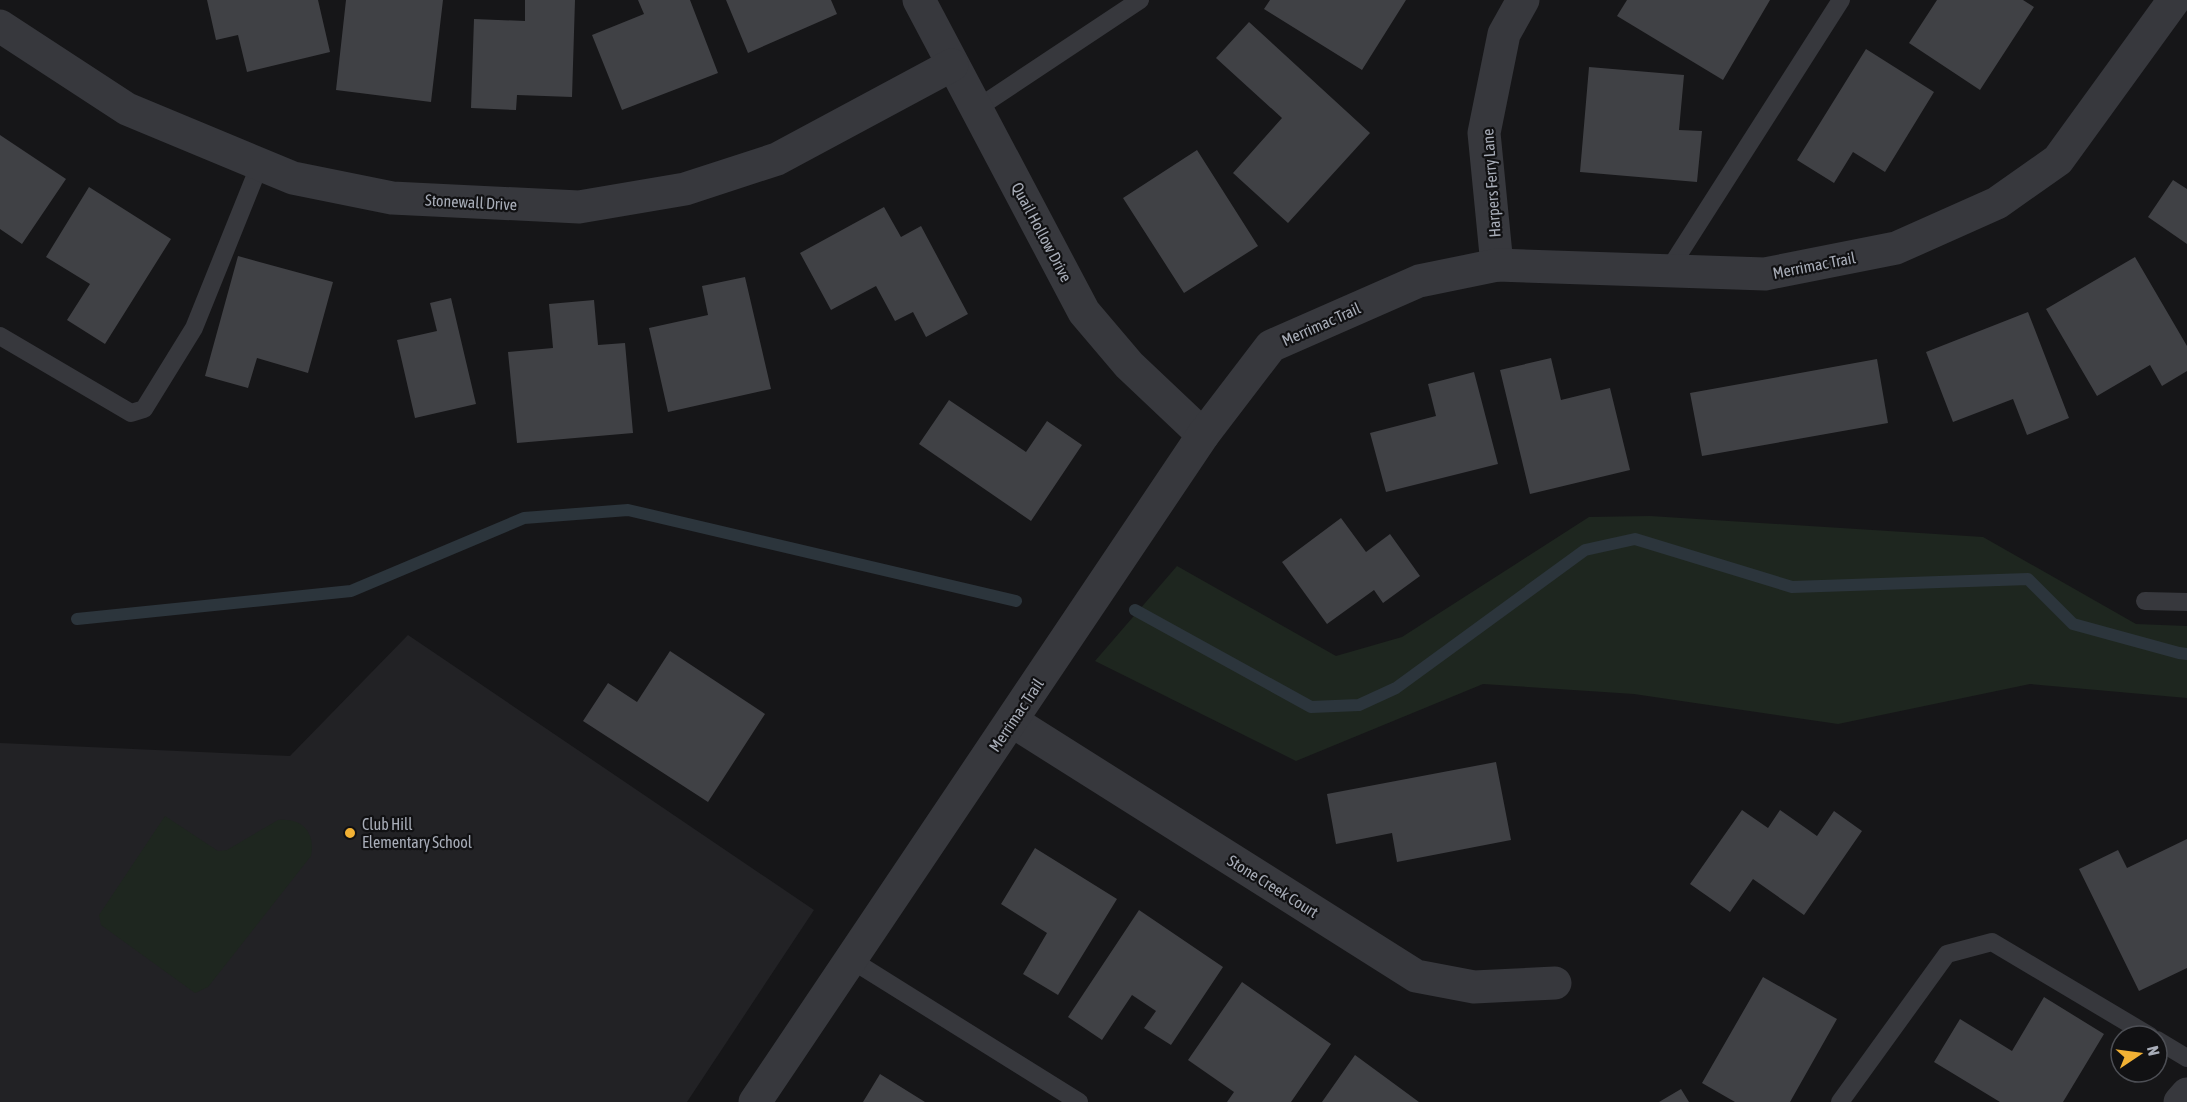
<svg xmlns="http://www.w3.org/2000/svg" width="2187" height="1102" font-family="'Asap Condensed',sans-serif">
<rect width="100%" height="100%" fill="#161618"/>
<path fill="#222225" d="M408,635L814,910L687,1102H0V743L290,756Z"/>
<path fill="#1e261f" d="M1650,516L1983,537L2136,624L2187,626V698L2030,684L1838,724L1634,694L1483,684L1296,761L1095,661L1177,566L1336,656L1402,637L1589,517Z
M165,816L218,851L227,850L278,820C302,817 316,833 311,856L208,987L195,993L101,925L99,915Z"/>
<g fill="none" stroke-linecap="round" stroke-linejoin="round">
<path stroke="#2c353c" stroke-width="12" d="M1135,610L1311,707L1359,705L1396,688L1585,550L1635,539L1792,587L2028,579L2073,624L2179,653L2187,654
M77,619L351,591L524,518L628,510L1016,601"/>
</g>
<path fill="#404145" d="M207,0H318L330,52L247,72L238,35L216,40Z
M346,0H443L431,102L336,90Z
M525,0H575L572,97L517,95L516,110L471,108L474,19L525,21Z
M638,0H690L718,73L622,110L592,35L644,14Z
M726,0H831L837,14L748,53Z
M1270,0H1406L1362,70L1264,9Z
M1627,0H1770L1723,80L1617,16Z
M1937,0H2023L2034,7L1980,90L1909,43Z
M1249,22L1370,133L1288,223L1233,173L1282,118L1216,58Z
M1866,49L1934,92L1885,172L1853,152L1834,183L1797,160Z
M1589,67L1684,75L1679,130L1702,131L1697,182L1580,172Z
M0,135L66,179L22,244L0,229Z
M1197,150L1258,246L1184,293L1123,198Z
M2173,180L2187,189V244L2148,217Z
M89,187L171,239L105,344L67,320L90,284L46,257Z
M884,207L901,237L921,226L968,314L926,337L913,312L895,321L876,286L831,310L800,253Z
M238,256L333,282L308,373L257,358L248,388L205,376Z
M2135,257L2187,346V371L2162,386L2150,365L2097,396L2046,309Z
M745,277L771,389L668,412L649,328L708,315L702,286Z
M451,298L476,404L415,418L397,340L437,331L430,303Z
M594,300L598,345L625,343L633,433L517,443L508,352L553,348L549,304Z
M2028,312L2069,418L2027,435L2013,399L1953,422L1926,352Z
M1551,358L1561,400L1610,388L1630,470L1530,494L1500,370Z
M1877,359L1888,423L1702,456L1690,393Z
M1474,372L1498,464L1386,492L1370,433L1436,416L1428,384Z
M949,400L1026,452L1047,421L1082,445L1031,521L919,444Z
M1341,518L1366,552L1390,534L1420,576L1383,603L1374,590L1327,624L1282,562Z
M670,651L765,714L708,802L583,721L608,683L637,702Z
M1496,762L1511,840L1397,862L1392,833L1336,844L1327,794Z
M1742,810L1768,828L1780,810L1817,836L1834,811L1862,831L1804,915L1753,879L1730,912L1690,884Z
M2187,839V968L2139,991L2079,869L2118,850L2127,868Z
M1035,848L1117,899L1058,995L1023,974L1047,933L1001,904Z
M1139,910L1223,967L1171,1045L1144,1028L1156,1011L1132,995L1102,1040L1068,1017Z
M1763,977L1837,1019L1790,1102H1735L1702,1083Z
M1242,982L1331,1044L1291,1102H1227L1234,1092L1188,1060Z
M2044,997L2104,1034L2063,1102H2000L1934,1062L1960,1019L2012,1051Z
M1355,1055L1419,1102H1322Z
M880,1074L925,1102H863Z
M1681,1089L1689,1102H1659Z"/>
<g fill="none" stroke-linecap="round" stroke-linejoin="round">
<path stroke="#37383d" stroke-width="18" d="M976,109L1140,0
M1668,271L1841,0
M0,336L131,413L144,409L194,328L260,164
M2145,601L2187,602
M850,959L1079,1102
M2157,1040L2187,1058
M1840,1102L1947,954L1992,942L2150,1036"/>
<path stroke="#37383d" stroke-width="33" d="M919,0L1084,312L1129,365L1203,435
M1497,265L1484,133L1504,34L1523,0
M1012,721L1416,976L1474,987L1555,983
M2180,1102L2187,1094"/>
<path stroke="#37383d" stroke-width="33" d="M0,26L127,109L293,178L392,198L579,207L685,189L777,159L952,65
M755,1102L1203,435L1271,346L1419,281L1497,265L1765,274L1896,248L1997,203L2058,160L2174,0"/>
</g>
<circle fill="#f2b134" stroke="#111113" stroke-width="2" cx="350" cy="833" r="6"/>
<g text-anchor="middle" dominant-baseline="central" stroke-width="4.5" stroke-linejoin="round" paint-order="stroke">
<g font-size="16" fill="#a8adb8" stroke="#111113">
<text transform="translate(1491 183) rotate(-94)">Harpers Ferry Lane</text>
<text transform="translate(471 202) rotate(3)">Stonewall Drive</text>
<text transform="translate(1042 232) rotate(62)">Quail Hollow Drive</text>
<text transform="translate(1814 265) rotate(-11)">Merrimac Trail</text>
<text transform="translate(1321 324) rotate(-24)">Merrimac Trail</text>
<text transform="translate(1016 715) rotate(-56)">Merrimac Trail</text>
<text transform="translate(1273 886) rotate(32)">Stone Creek Court</text>
</g>
<g font-size="16" fill="#a8adb8" stroke="#111113" text-anchor="start">
<text x="362" y="824">Club Hill<tspan x="362" dy="18">Elementary School</tspan></text>
</g>
</g>
<g transform="translate(2139 1054) rotate(77)"><circle r="28" fill="#111113" stroke="#4d4f55" stroke-width="1.5"/>
<path d="M0-4.5L10 22L0 15L-10 22Z" fill="#f2b134"/>
<text y="-9" font-size="16" font-weight="bold" text-anchor="middle" fill="#a8adb8">N</text>
</g>
</svg>
